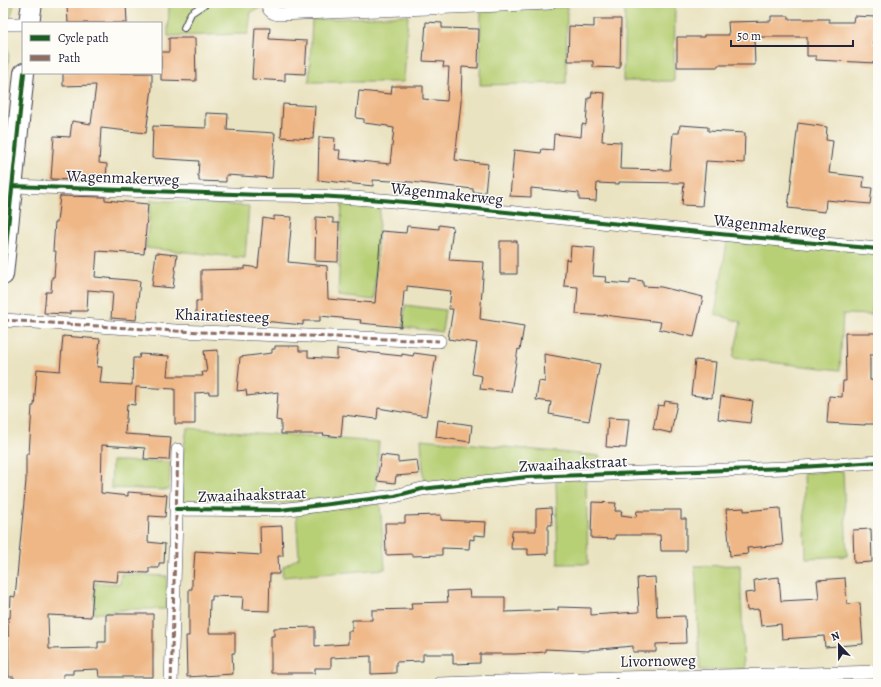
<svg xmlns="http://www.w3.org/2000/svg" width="881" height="687" font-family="Alegreya,serif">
<rect width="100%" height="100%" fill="#fdfcf7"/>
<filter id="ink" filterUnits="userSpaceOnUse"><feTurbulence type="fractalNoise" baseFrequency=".025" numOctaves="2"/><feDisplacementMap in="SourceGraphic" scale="8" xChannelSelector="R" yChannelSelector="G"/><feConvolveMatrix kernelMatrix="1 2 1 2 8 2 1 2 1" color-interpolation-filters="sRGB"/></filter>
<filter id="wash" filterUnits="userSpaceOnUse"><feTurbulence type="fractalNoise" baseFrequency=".012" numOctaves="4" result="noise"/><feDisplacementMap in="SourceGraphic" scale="16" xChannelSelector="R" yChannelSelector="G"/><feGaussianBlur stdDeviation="0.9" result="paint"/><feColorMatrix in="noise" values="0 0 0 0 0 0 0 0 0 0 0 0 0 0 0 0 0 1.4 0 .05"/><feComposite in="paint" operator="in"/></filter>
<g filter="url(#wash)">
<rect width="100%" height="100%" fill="#eae3c1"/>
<path fill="#b7cf74" stroke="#6c7858" d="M4,3H14L10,22L3,21Z
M169,3H262V7L251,12L248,34L168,36Z
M675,5L674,81H623L625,6Z
M567,7L566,83L480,85L481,10Z
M408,15L404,82H309L312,20Z
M3,46C8,46 8,49 9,53L3,124Z
M151,200L249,206L245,258L146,248Z
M342,203L380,206L374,300L338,296Z
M728,237L876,252L872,315L843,314L840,370L733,358L741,322L715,314Z
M405,305L445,310L442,332L403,327Z
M187,428L379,442L375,494L275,504H182L181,467Z
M421,439L600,456L598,469L424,485Z
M112,461L170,462L169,490L111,488Z
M843,471L847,556L806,558L803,473Z
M586,479L588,564H558L556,480Z
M380,503L385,569L282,577L283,567L299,557L296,513Z
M740,565L744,669L700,670L695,566Z
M121,574L167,576L166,609H128L94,614L95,583L120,584Z"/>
<g id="blocks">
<path fill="#efb786" d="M104,3H126L127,23H68L67,6L104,5Z
M771,16H789V19H829V22H853L854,16L875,17L873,44H877L876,63L816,60V56H807V37H754L755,65H718V67H677V37H704V35H729L728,22L771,21Z
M594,19H621L620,68L593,67V61H568L569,26L594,27Z
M426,22L442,23V28L479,29L478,68L462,67L461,102L455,160L488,164L485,193L473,192V189L411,182L373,180V186L318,180L319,137L335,138L334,150H340L339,159L390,164L394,128L388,127V126L364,123V119L356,118L359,91L391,94L392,86H423V99L447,101L449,67H443L444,62L423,61Z
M255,28H270L269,39L307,41L305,74L285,73V81L252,79Z
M169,38H195L196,81L161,80V52H169Z
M63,73H152V88L146,133L101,128L99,163L107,164L106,181L51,179L54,136L70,137L72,121L91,124L96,85L63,86Z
M592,92L605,93L602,141L621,142L620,169L670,170L673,133H679L680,125L708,127V131L745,133L744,163L706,161L702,206L682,205L684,183L619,182V184L597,183L596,201L579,200V193L531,188V197L510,196L514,150L541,153L542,149L553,150L554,134L581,137L582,124L586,125L588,98H591Z
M283,104L315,106L313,139L281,137Z
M206,113L228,114L227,130L275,133L272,178L226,175V182L199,181V176H198L199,161L152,158L153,126L206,128Z
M798,123L827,127L826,140L833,141L829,173L864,177L863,187L872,188L870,204L826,200L825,212L788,208Z
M60,196L105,197V200L148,204L144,254L97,251L95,277L140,281L136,320L111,318L113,292L88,290L87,311H70V314L44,313L46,292H51L52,277H54L56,251H53L55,222H57Z
M274,216L292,217L288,262L327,266L328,299L375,303L381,231L406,233L407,226L439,229V225L453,227L449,260L484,262L480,319L524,326L520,350L518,349L511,392L480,389L482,376L472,374L477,343L448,339L453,309H449L451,291L407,286V291H404L401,327L360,323L361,320L320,316V321H303V325L243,319V314L217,315V320H196V301H201V270L245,269V266L258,268L263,218L274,220Z
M316,217L333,218V223H339L338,262L315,261Z
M500,241H517V274H500Z
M571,246L595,248L593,276L606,277L605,282L630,284V279L643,281V286L661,287L703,297L694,337L659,329L661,322L604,315V316L576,314L578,287L564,286L566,259L570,260Z
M156,253L177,255L173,288L152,286Z
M845,333H878V355H870V380L878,381V424H865V425L827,423L829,396L842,397L843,381H846Z
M63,336L100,339L97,367H102L100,383L132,385L133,358H139L140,354L169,356L167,376H203L202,372H207L204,351L218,350V394H209V392L195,393V424H175V389L136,387L135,405L127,404L125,434L171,437L169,460L144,459L145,448L102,445L101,493L128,496V492L167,495L165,517L149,516L148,542L165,544L164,563H159V568H149V573L118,572L117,582L94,580L91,617L48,615L49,649L98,648V642H106V614H153V677H99L98,669L73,670V674H63V682L14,683V677H9L8,618H10L11,596L15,597L26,481V454H29L32,406H34L37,369L60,371Z
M275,346H299V351H308V357L337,359V349L402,356V354L413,356L414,353L436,356L426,416L378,408L377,419L343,415L341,437L323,435L324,434H281V421L276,420L278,392L247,396L246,390L237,391L240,357L272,353V349H275Z
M544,354L600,364L589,421L549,414L551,402L536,400L539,381L545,382Z
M695,360L716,362L712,398L691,395Z
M721,396L753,401L750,423L718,419Z
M665,401L677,403L671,433L653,429L658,405L664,406Z
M608,418L629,419L626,448L606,447Z
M438,420L472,425L470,442L436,437Z
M381,455L398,457V462L417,460L419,474L396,476L395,483L377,481Z
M592,502L616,503L615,511H622L621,515L636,517L637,511H664V510H681V519H686V551H661L660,535H615V539L591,538Z
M551,508L552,525H548V554L528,555V549H511L512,531H536V509Z
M744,508V511L780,508L783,545L747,548L748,554L730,556L726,509Z
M441,515V520L486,522L485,536L474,535V540L470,539L469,549L442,548V555L412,556V554L386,555L385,523H405V516Z
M282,526L283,556H278L279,574H270L269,611L242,610L243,597L212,596V600H210L209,633H235V653H232L233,674L187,677L186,636H189V589H192V579H193L195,551L261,555L260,527Z
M871,529L872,562L854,563L853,530Z
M655,577L657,617L685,616L686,643L656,644V652H633V646L589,650V651L545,649V652L516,654H480V663L453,664V654H423V661L396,662V673L371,674V656L331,658V668H315V673H271V636H274V628L315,627V646L348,644V631H352V620H372V610L412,609L411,603L448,602L447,591L469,590L470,597H505V612L558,610V607L591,608V615L639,612L637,578Z
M779,577L781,601L819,599L817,580L845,578L847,604L860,603L863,644L825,647L824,636L782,639L781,624L761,626L759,609L747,610L745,593L755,592L754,580Z"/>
</g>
</g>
<g filter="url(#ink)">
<use href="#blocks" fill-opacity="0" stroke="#403f4f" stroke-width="1"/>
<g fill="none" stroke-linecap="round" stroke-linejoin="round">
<defs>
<path id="lane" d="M184,28L191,13L206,3"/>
<path id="street" d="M268,3C268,10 272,13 279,14L549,3
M3,24H23
M13,186L263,195C361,195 457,207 554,217C662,229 770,239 878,249
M3,320L176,331L439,341
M176,509L280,510L395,496L422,489L527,477L786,468L878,462
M171,684L178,450
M439,684L616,678L774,675L878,672"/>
<path id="primary" d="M29,23L32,3
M3,275L24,73"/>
</defs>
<use href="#lane" stroke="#403f4f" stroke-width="8"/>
<use href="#street" stroke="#403f4f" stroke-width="14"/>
<use href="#primary" stroke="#403f4f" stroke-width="22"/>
<use href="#lane" stroke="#fff" stroke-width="6"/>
<use href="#street" stroke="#fff" stroke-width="13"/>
<use href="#primary" stroke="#fff" stroke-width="20"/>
<path stroke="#8d6e63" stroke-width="3" stroke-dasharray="6 3" stroke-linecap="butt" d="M3,320L176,331L439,341
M616,678L617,684
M463,683V684
M171,684L178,450"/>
<defs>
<path id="cycleway" d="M13,186L263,195C361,195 457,207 554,217C662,229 770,239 878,249
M3,275L24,73
M176,509L280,510L395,496L422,489L527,477L786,468L878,462"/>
</defs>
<use href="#cycleway" stroke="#fdfcf7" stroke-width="6"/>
<use href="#cycleway" stroke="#1b5e20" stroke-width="4"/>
</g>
</g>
<g text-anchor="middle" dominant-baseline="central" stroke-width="3" stroke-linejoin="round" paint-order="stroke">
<g font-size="16" fill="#22223b" stroke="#fdfcf7">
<text transform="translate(123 178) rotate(2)">Wagenmakerweg</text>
<text transform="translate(447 194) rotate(6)">Wagenmakerweg</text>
<text transform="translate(770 226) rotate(6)">Wagenmakerweg</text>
<text transform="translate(222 316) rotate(2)">Khairatiesteeg</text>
<text transform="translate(573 464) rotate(-3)">Zwaaihaakstraat</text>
<text transform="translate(252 495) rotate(-2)">Zwaaihaakstraat</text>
<text transform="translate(658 661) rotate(-1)">Livornoweg</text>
</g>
</g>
<rect width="881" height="687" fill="none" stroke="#fdfcf7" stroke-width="16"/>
<rect x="22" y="22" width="140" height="52" fill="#fdfcf7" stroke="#a5a5ac"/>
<rect x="30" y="35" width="20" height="6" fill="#1b5e20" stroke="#a5a5ac"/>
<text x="58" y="42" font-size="12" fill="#22223b">Cycle path</text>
<rect x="30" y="55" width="20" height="6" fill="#8d6e63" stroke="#a5a5ac"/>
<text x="58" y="62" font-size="12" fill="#22223b">Path</text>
<g transform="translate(839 645) rotate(338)" stroke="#fdfcf7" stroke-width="3" paint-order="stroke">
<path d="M0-3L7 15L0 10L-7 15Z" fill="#22223b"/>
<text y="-6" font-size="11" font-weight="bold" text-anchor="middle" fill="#22223b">N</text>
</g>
<path d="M731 40v6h122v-6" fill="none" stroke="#22223b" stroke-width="2"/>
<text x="737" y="40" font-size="12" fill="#22223b" stroke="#fdfcf7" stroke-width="3" paint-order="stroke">50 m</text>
</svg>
